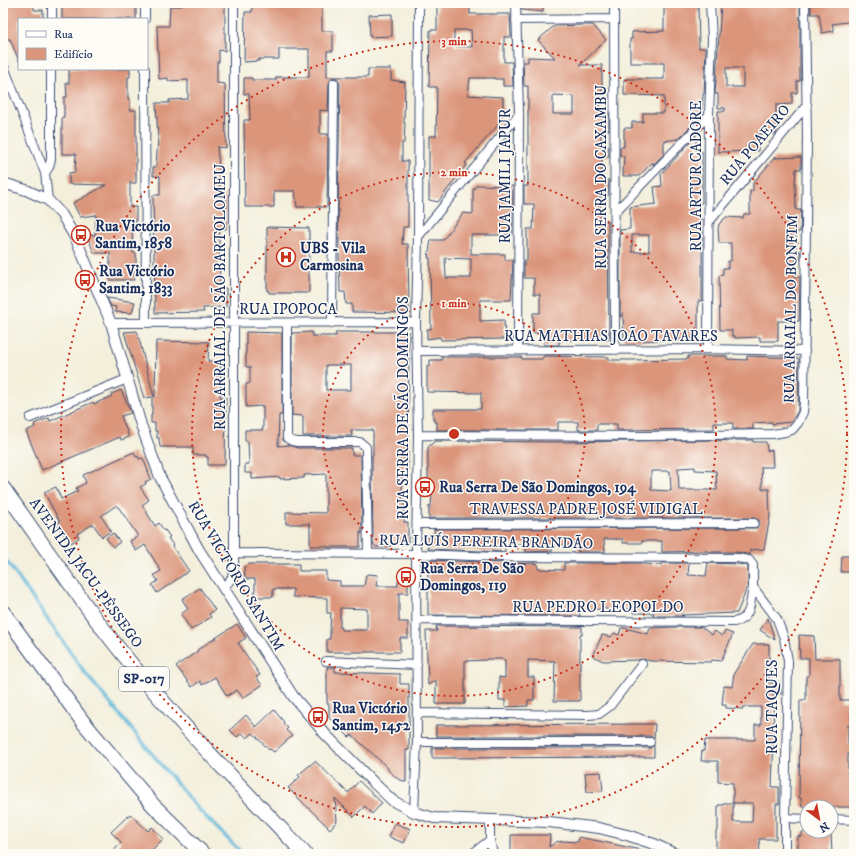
<svg xmlns="http://www.w3.org/2000/svg" width="857" height="857" font-family="'IM FELL DW Pica',serif">
<rect width="100%" height="100%" fill="#fdfcf7"/>
<filter id="ink" filterUnits="userSpaceOnUse"><feTurbulence type="fractalNoise" baseFrequency=".025" numOctaves="2"/><feDisplacementMap in="SourceGraphic" scale="8" xChannelSelector="R" yChannelSelector="G"/><feConvolveMatrix kernelMatrix="1 2 1 2 8 2 1 2 1" color-interpolation-filters="sRGB"/></filter>
<filter id="wash" filterUnits="userSpaceOnUse"><feTurbulence type="fractalNoise" baseFrequency=".012" numOctaves="4" result="noise"/><feDisplacementMap in="SourceGraphic" scale="16" xChannelSelector="R" yChannelSelector="G"/><feGaussianBlur stdDeviation="0.9" result="paint"/><feColorMatrix in="noise" values="0 0 0 0 0 0 0 0 0 0 0 0 0 0 0 0 0 1.4 0 .05"/><feComposite in="paint" operator="in"/></filter>
<g filter="url(#wash)">
<rect width="100%" height="100%" fill="#f3efdb"/>
<g fill="none" stroke-linecap="round" stroke-linejoin="round">
<path stroke="#5bb5d8" stroke-width="3.5" d="M3,556L85,673L198,809L243,854"/>
</g>
<g id="blocks">
<path fill="#db957a" fill-rule="evenodd" d="M3,3H34V10H43V19H19V61L10,39H3Z
M62,3H129V6H136V19H62Z
M182,3H225V51L219,50V62H217V83L225,84L226,148L217,147L220,176L219,194H226V229H220L219,238L220,288H226V307L203,308L204,312L155,313L153,195H160V176H153V167H156L158,138L156,103H169V100L188,99V80L168,81V78L159,79L157,26H169L170,6H182Z
M252,3H322V31H333V51H327V77H368V69H391V80L405,82L404,123H405L404,143H402V161H408V227H403L402,244H408L409,313L352,312V304H346L345,292H340L338,207L340,83L337,78H332L329,83L328,111L320,110V134H328L327,207H297L295,191H274V207H245L244,120H250L249,94H244V78H252V80H276V77H309V49H279V59H259V61L244,62L245,12H252Z
M437,3H470V14H510L511,37H504V62H512L513,86H503V79H495V78H470L468,95L503,97V112H501L498,125L465,163L467,164L438,202L429,200V136H436L437,87H429L430,30H437ZM454,30H471L472,47L454,46Z
M522,3H543V12L522,10Z
M758,3H780V5H800V81H797V93H792V104L776,105V134H758V151L718,152V111H725V108H718V94H715L721,4L757,5ZM726,68H743V87H726Z
M815,3H854V21L832,24L834,31L822,33L819,14H811V5H815Z
M664,4H698L699,48H706L704,94H703L702,110L697,115V120L678,139L664,141V154L653,165V162L639,176H623L624,156H620V147H624V128H632V122H643V113H664V96L624,95V79H664V63H630V39H632V32L664,31Z
M392,14V36L370,37L369,15Z
M582,25H593L606,40L580,65H602V95H600V114H609V130H601V147H609V156H602V180H609L608,196H600V207L601,221H608L609,337L608,340H559V345H544V333H533V313H540V294H534V278H524V260L527,261V229H533L534,204H524V186H528V86H524L523,62H528V57L555,58L538,40L554,26ZM553,95L574,96V114H553Z
M69,69H130V77H128V99H130V110H136V183H130V207H136V229H132L133,253H136V272H134V280H110V253H94L87,235H95L96,215L80,217L73,203L106,185L69,184V173L75,172L76,154H62V117H64V97H67L66,83H69Z
M696,136V151H702V203H699V219H702V301H698V338H684V340L624,341L623,312L620,317V230L630,229V207L656,204L654,187L662,186L661,174ZM632,235H649V252H632Z
M776,156L775,158L801,157V169H796L795,182L796,210H801L800,232H796V251H800V260H795V277H800L799,321H778V341H760V337L735,338V336H732V330H720L719,276L723,274V268H728V261H731V243H719L718,229L719,224L726,217L743,218L744,214H750V191H753V183Z
M477,185L513,186L512,235H471V254H505V260H513L511,300H480V321L504,320L505,339L441,340L440,337L427,339V329H431L430,258H428L431,240H443L463,213L473,214V190ZM445,258L471,259V278H446Z
M268,227L309,228V292L308,293H269V291H267V229Z
M107,298L135,302L132,313L115,312L116,307L111,306Z
M137,331L154,397H155L156,341L209,342L208,361L221,362L220,397H226L225,465H208V457H206V455H193V447H160L159,438H157V431H155V423H151V415H152V397L144,398L124,332Z
M246,332L282,333V415H279L278,446L289,445L297,448H352V455H361L362,534L360,532V547H327V546H310V524H286V512L326,513V474L304,475V478L280,479V477L252,479V473H245V464H249L248,441H245V430H263V406L246,407V384L250,383V367H246Z
M312,332V336H336V332H409L408,476H402V499H404V522H408V544H391V546L376,547L373,544L372,455H373V430H351L352,436H303V416L292,415V333ZM326,365H351V390H326Z
M544,356L609,357V360H629L688,359V356H727V359L747,360V356L797,358L799,359L798,411L791,422L772,424V422L753,423V429H733V423H714V429L617,430V424H597V430H578V422H558V430H437V422H434V419H433V409H481V393L427,392V366H430V360H442V357H522V359H542Z
M121,390L131,413L121,416L129,437L121,440L120,437L42,470L26,431L35,427L34,424L41,421L49,418L50,421L93,402L94,404L112,396L111,394Z
M714,440L733,441V440H753V442H766L767,451L772,450L773,467H761L762,489H769L770,517L764,549L750,550V555L737,552H709V551L662,552V541H642V543H623V539H604L605,552H578V545H552V551L526,552V544H508V545L505,546V552L428,549V537H434V529L754,528H757L759,523V520L754,518H429V506H431L432,490H428V447L435,441L559,442ZM695,467V470L716,471L717,490H679L678,468ZM651,471H670L671,491L651,490Z
M134,452L136,457L138,456L139,459L143,458L151,479L145,482L146,484L140,487L149,500L142,505L155,526L159,523L164,531L165,530L170,537L168,538L173,545L172,546L189,571L157,593L152,585L158,581L154,575L161,571L145,545L136,551L130,541L138,536L117,505L101,516L111,531L102,537L93,524L77,534L79,538L71,543L56,524L60,522L44,492L56,487L61,499L78,491L76,488L86,483L83,475Z
M113,533L120,542L113,547L106,538Z
M842,556H854V572H841Z
M428,560L506,563V564L537,563L538,569L564,570V563H642V564L661,565V563H689L688,575L706,576L708,563L737,564L746,565L748,567V582L744,596L737,613L681,615L684,616H653L654,613H633V609H616L615,611L602,608V609L579,610L580,616L428,615Z
M249,564H299V571H326V580L340,581V586H364L366,575L368,574L378,575L376,586H398V581H408V593H399V622H408V638H400V652H327V639H330V631L331,613H327V598L293,597V589H273V597H255V579H245L244,567ZM340,608L367,609V630H341V628H340Z
M200,588L215,610L209,614L211,617L191,630L181,614L188,609L182,599Z
M768,618L775,640L760,630Z
M237,624L246,638L238,643L260,675L256,677L262,685L243,698L237,690L227,696L215,677L202,685L200,681L192,687L176,666L198,651L197,650Z
M436,626L582,627V635H580V701H554L555,661L528,660V677H534V700H528V706L505,707V700H499V677L505,678V660H503V659H486V660L465,661V704H436V680L428,685L426,631H437Z
M672,627H701L712,635L715,631L722,636L725,631L733,634L721,661L712,660L711,662L651,661L642,659L638,660L603,661L593,656L602,635L611,637L614,633L619,635L621,628H625L648,634L650,628Z
M799,635L814,636L815,659H840V700H854V714H851V725H848V743H854V754H848V774H854V798H852V807H802L801,798H799L800,700H806V676H809V658H800Z
M753,644H769V683L780,682L781,694H773L774,736L772,787H779V804H776V839H759L760,854H716V831H718V805H724V803H733V822H752L753,803H733V783L718,782V761H701L702,751H704L705,740H755V725H761V707H743V709L726,708V705H722L724,686L732,687L734,673Z
M327,667H335V672L400,674V684H409V750H406V782L398,779L388,770V768L352,735L349,737L329,718V704L327,703Z
M274,710L284,722L283,723L288,728L286,730L292,736L274,752L270,749L269,750L253,733L247,738L242,733L237,737L230,730L246,715L256,727Z
M655,724L654,739L650,736H436V725Z
M654,745V757L432,758V748H650Z
M315,761L347,792H349L359,781L382,803L372,814L365,806L354,817L335,798L337,821L330,829L288,788L300,777L298,775Z
M601,772L603,791L587,792L585,773Z
M130,814L148,831L152,827L163,839L148,854H110L121,842L111,832Z
M395,823L410,829L404,843L389,837Z
M802,832L831,833L832,854H798V836L802,837Z
M511,835H550L549,847L558,841L559,842L562,841L578,842L579,837L641,850V854H513L511,850Z"/>
</g>
</g>
<g filter="url(#ink)">
<use href="#blocks" fill-opacity="0" stroke="#3b4c71" stroke-width="1"/>
<g fill="none" stroke-linecap="round" stroke-linejoin="round">
<defs>
<path id="minor" d="M145,3V19
M516,3L519,114L518,350
M614,3L615,350
M52,19V3
M516,20L613,19
M3,64L45,173L48,200
M145,69L146,323
M45,173L49,167L51,159V69
M615,212L709,115
M709,222L807,105
M418,237L519,114
M111,323L416,322
M287,323V438L292,441L297,442H360L366,447V451L368,554
M332,323L334,83
M708,349L709,115L712,38L710,3
M417,351L708,349L805,351
M30,418L127,379
M418,435L650,436L773,434L785,432L792,430L798,423L803,412L804,402L807,138L805,3
M417,524L754,523
M234,553L416,554L501,557L737,558L749,560L753,565V587L777,619L784,638L788,661L785,818V854
M223,587C236,579 234,567 234,553V3
M417,620L734,622C752,619 750,602 753,587
M326,661L417,665
M417,713L588,715L599,714L610,706L642,664
M417,742H650
M414,812L417,742L416,554L418,435L416,322L418,237L419,3
M785,818L807,819
M831,819L854,820
M490,821V840L493,854
M472,854L490,840"/>
<path id="tertiary" d="M3,183L26,190L48,200L62,215L76,239L111,323L141,425L160,477L199,550L293,696L326,735L373,782L393,801L414,812L434,818L549,822L599,828L627,835L654,844L675,854"/>
<path id="trunk" d="M3,488C36,534 67,581 101,626C163,707 234,780 305,854
M3,612L83,722L153,805L203,854"/>
</defs>
<use href="#minor" stroke="#3b4c71" stroke-width="10"/>
<use href="#tertiary" stroke="#3b4c71" stroke-width="12"/>
<use href="#trunk" stroke="#3b4c71" stroke-width="16"/>
<use href="#minor" stroke="#fff" stroke-width="8"/>
<use href="#tertiary" stroke="#fff" stroke-width="10"/>
<use href="#trunk" stroke="#fff" stroke-width="14"/>
</g>
</g>
<g fill="none" stroke="#c8321e" stroke-width="2" stroke-dasharray="2 4">
<circle cx="454" cy="434" r="131"/>
<circle cx="454" cy="434" r="262"/>
<circle cx="454" cy="434" r="393"/>
</g>
<defs>
<symbol id="bus-ring" viewBox="-11 -11 22 22"><circle r="9.5" fill="#fdfcf7" stroke="#c8321e" stroke-width="1.5"/><path d="M-5-6H5V4H4V6H2V4H-2V6H-4V4H-5ZM-3.5-4V0h7V-4ZM-3.5 1.2v1.5H-2V1.2ZM2 1.2v1.5H3.5V1.2Z" fill="#c8321e"/></symbol>
<symbol id="hospital-ring" viewBox="-11 -11 22 22"><circle r="9.5" fill="#fdfcf7" stroke="#c8321e" stroke-width="1.5"/><path d="M-5-5h3v3.5h4V-5h3V5h-3V1.5h-4V5h-3Z" fill="#c8321e"/></symbol>
</defs>
<g fill-rule="evenodd">
<use href="#bus-ring" x="70" y="224" width="22" height="22"/>
<use href="#hospital-ring" x="275" y="246" width="22" height="22"/>
<use href="#bus-ring" x="74" y="269" width="22" height="22"/>
<use href="#bus-ring" x="414" y="476" width="22" height="22"/>
<use href="#bus-ring" x="395" y="566" width="22" height="22"/>
<use href="#bus-ring" x="307" y="706" width="22" height="22"/>
</g>
<g text-anchor="middle" dominant-baseline="central" stroke-width="3" stroke-linejoin="round" paint-order="stroke">
<rect fill="#fdfcf7" stroke="#5f6c8c" stroke-width="1" x="119" y="667" width="50" height="24" rx="3"/>
<g font-size="14" font-weight="bold" fill="#1b2f5e">
<text x="144" y="679">SP-017</text>
</g>
<g font-size="15" fill="#1b2f5e" stroke="#fdfcf7">
<text transform="translate(755 145) rotate(-50)">RUA POAEIRO</text>
<text transform="translate(505 176) rotate(-90)">RUA JAMILI JAPUR</text>
<text transform="translate(696 176) rotate(-90)">RUA ARTUR CADORE</text>
<text transform="translate(601 177) rotate(-90)">RUA SERRA DO CAXAMBU</text>
<text transform="translate(220 297) rotate(-90)">RUA ARRAIAL DE SÃO BARTOLOMEU</text>
<text x="288" y="309">RUA IPOPOCA</text>
<text transform="translate(791 309) rotate(-89)">RUA ARRAIAL DO BONFIM</text>
<text x="611" y="336">RUA MATHIAS JOÃO TAVARES</text>
<text transform="translate(403 408) rotate(-90)">RUA SERRA DE SÃO DOMINGOS</text>
<text x="586" y="509">TRAVESSA PADRE JOSÉ VIDIGAL</text>
<text transform="translate(486 542) rotate(1)">RUA LUÍS PEREIRA BRANDÃO</text>
<text transform="translate(86 573) rotate(54)">AVENIDA JACU-PÊSSEGO</text>
<text transform="translate(236 576) rotate(59)">RUA VICTÓRIO SANTIM</text>
<text x="598" y="607">RUA PEDRO LEOPOLDO</text>
<text transform="translate(772 707) rotate(-90)">RUA TAQUES</text>
</g>
<g font-size="15" font-weight="bold" fill="#1b2f5e" stroke="#fdfcf7" text-anchor="start">
<text x="95" y="226">Rua Victório<tspan x="95" dy="17">Santim, 1858</tspan></text>
<text x="300" y="248">UBS - Vila<tspan x="300" dy="17">Carmosina</tspan></text>
<text x="99" y="271">Rua Victório<tspan x="99" dy="17">Santim, 1833</tspan></text>
<text x="439" y="487">Rua Serra De São Domingos, 194</text>
<text x="420" y="568">Rua Serra De São<tspan x="420" dy="17">Domingos, 119</tspan></text>
<text x="332" y="708">Rua Victório<tspan x="332" dy="17">Santim, 1452</tspan></text>
</g>
</g>
<circle cx="454" cy="434" r="6" fill="#c8321e" stroke="#fdfcf7" stroke-width="2"/>
<g font-size="12" text-anchor="middle" font-weight="bold" fill="#c8321e" stroke="#fdfcf7" stroke-width="3" stroke-linejoin="round" paint-order="stroke">
<text x="454" y="45">3 min</text>
<text x="454" y="176">2 min</text>
<text x="454" y="307">1 min</text>
</g>
<rect width="857" height="857" fill="none" stroke="#fdfcf7" stroke-width="16"/>
<rect x="18" y="18" width="130" height="52" fill="#fdfcf7" stroke="#a3aaba"/>
<rect x="26" y="31" width="20" height="6" fill="#ffffff" stroke="#a3aaba"/>
<text x="54" y="38" font-size="12" fill="#1b2f5e">Rua</text>
<rect x="26" y="48" width="20" height="12" fill="#db957a" stroke="#a3aaba"/>
<text x="54" y="58" font-size="12" fill="#1b2f5e">Edifício</text>
<g transform="translate(819 819) rotate(148)"><circle r="19" fill="#fdfcf7" stroke="#a3aaba"/>
<path d="M0-3L7 15L0 10L-7 15Z" fill="#c8321e"/>
<text y="-6" font-size="11" font-weight="bold" text-anchor="middle" fill="#1b2f5e">N</text>
</g>
</svg>
